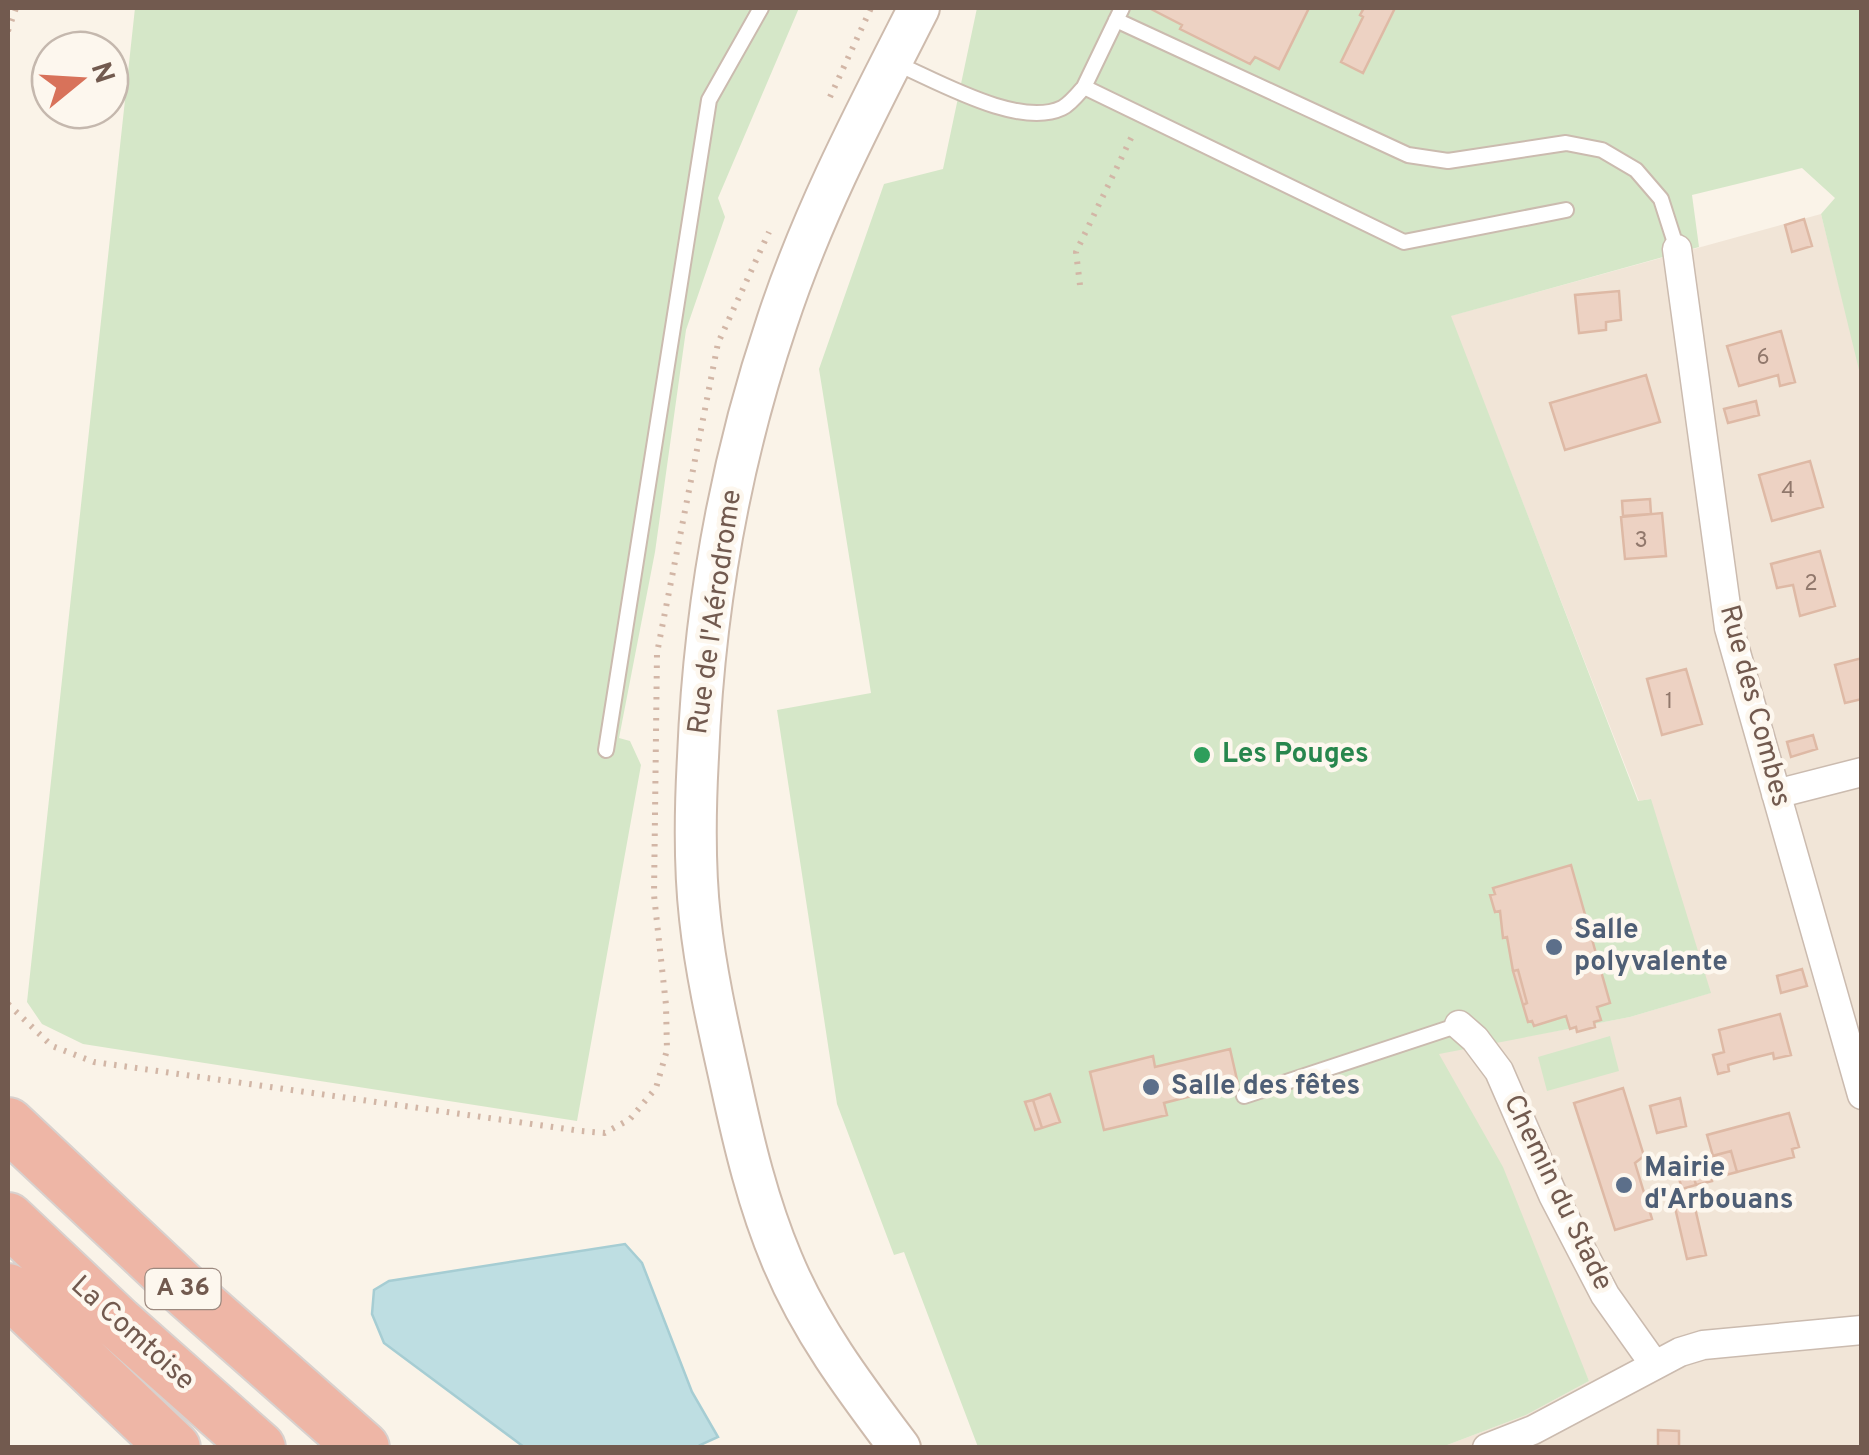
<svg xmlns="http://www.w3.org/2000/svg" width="1869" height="1455" font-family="Overpass,sans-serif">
<rect width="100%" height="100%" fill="#faf3e8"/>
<path fill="#f1e5d7" d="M1821,214L1862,377L1861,1447H1442L1526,1415L1589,1381L1438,1053L1630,1017L1710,993L1650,799L1639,801L1450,316Z"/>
<path fill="#d5e7c8" d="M135,8H799L718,198L725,217L686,330L655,552L619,738L630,741L641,765L577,1121L83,1044L42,1024L27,1002Z
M977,8H1861V378L1821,214L1835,198L1802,168L1692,195L1699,247L1451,316L1638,801L1651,799L1711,993L1630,1017L1439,1054L1503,1167L1589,1381L1526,1415L1442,1447H978L904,1252L894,1255L837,1104L777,710L871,693L819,369L884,184L943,169Z
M1610,1036L1619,1071L1547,1091L1538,1057Z"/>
<path fill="#bedee2" stroke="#a6cdd3" stroke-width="2.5" d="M625,1244L642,1263L692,1392L718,1437L700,1445L701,1447H524L384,1343L372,1314L374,1290L389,1281Z"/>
<path fill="#edd2c3" stroke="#deb9a5" stroke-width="2.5" d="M1149,8H1309L1279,69L1255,57L1250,64L1180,29L1182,25Z
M1364,8H1395L1363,73L1341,62L1363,17L1360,15Z
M1804,219L1812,246L1792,252L1785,225Z
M1619,291L1621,320L1606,322V330L1579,333L1575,295Z
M1781,331L1795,382L1780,386L1778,375L1739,386L1727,346Z
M1646,375L1660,422L1565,450L1550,403Z
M1756,401L1759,415L1728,423L1724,409Z
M1810,461L1823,507L1772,521L1759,475Z
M1650,499L1651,514L1623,516L1622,501Z
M1662,513L1666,556L1625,559L1621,517Z
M1820,551L1835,606L1800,616L1793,585L1777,588L1771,564Z
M1862,658V699L1845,703L1835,665Z
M1686,669L1702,724L1662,735L1647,679Z
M1813,735L1817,749L1791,757L1787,742Z
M1571,865L1610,1003L1597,1007L1601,1020L1594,1022L1595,1027L1577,1032L1576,1027L1570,1029L1566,1016L1534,1026L1532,1021L1528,1022L1523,1005L1527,1003L1518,970L1513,971L1507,937L1503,938L1500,911L1495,912L1490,895L1495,894L1493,888Z
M1802,969L1807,986L1781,993L1777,976Z
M1518,970L1527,1003L1523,1005L1513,971Z
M1780,1014L1791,1055L1774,1059L1773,1053L1753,1058L1728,1065L1729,1071L1718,1074L1713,1055L1724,1052L1719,1030Z
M1230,1049L1238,1084L1164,1103L1167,1115L1104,1130L1090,1072L1153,1056L1155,1067Z
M1623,1088L1644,1156L1635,1163L1652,1219L1615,1230L1574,1103Z
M1050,1094L1060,1122L1042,1128L1033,1100Z
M1680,1098L1686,1126L1657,1133L1650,1106Z
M1033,1100L1042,1128L1035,1130L1025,1102Z
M1789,1113L1799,1147L1792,1149L1794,1157L1737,1172L1731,1151L1713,1156L1707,1135Z
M1731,1151L1737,1172L1722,1176L1716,1155Z
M1707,1162L1712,1181L1696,1185L1691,1167Z
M1691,1167L1696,1185L1682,1189L1677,1171Z
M1692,1195L1706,1255L1687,1259L1673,1199Z
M1658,1430L1679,1431V1448H1658Z"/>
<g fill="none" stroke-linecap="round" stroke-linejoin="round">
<defs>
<path id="lane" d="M1116,20L1408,155L1448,161L1566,143L1602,150L1636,170L1661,199L1677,249
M893,62C934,79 1018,129 1062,108C1070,104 1078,94 1084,87L1404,242L1566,210
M1084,87L1122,8
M606,750L709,100L761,8
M1244,1096L1459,1025"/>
<path id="street" d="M1677,249L1729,628L1862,1095
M1776,794L1862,772
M1459,1025L1475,1039L1499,1071L1553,1195L1605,1295L1654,1364
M1487,1448L1533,1430L1680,1352L1703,1345L1862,1330"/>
<path id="secondary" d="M900,1448C855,1388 811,1330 782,1260C758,1203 744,1144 731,1084C719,1030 706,974 700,918C694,865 695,811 698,757C704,609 730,462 777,322C813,212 867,110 919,8"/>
<path id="highway" d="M8,1124L190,1295L363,1448
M8,1219L118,1323L259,1448
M8,1290L174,1448"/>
</defs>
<use href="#lane" stroke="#cbbbaf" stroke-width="18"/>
<use href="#street" stroke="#cbbbaf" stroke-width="31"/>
<use href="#secondary" stroke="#cebbad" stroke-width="44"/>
<use href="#highway" stroke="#d8d1ce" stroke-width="56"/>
<path stroke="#d2b6a6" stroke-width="6" stroke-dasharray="2.5 8" stroke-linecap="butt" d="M8,31L16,8
M830,97L871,8
M1080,285L1076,252L1133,134
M8,1004L52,1046L94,1062L581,1131L605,1133L630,1119L656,1088L667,1050L666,1005L654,895L657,653L718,343L769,232"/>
<use href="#lane" stroke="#fff" stroke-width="14"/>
<use href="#street" stroke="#fff" stroke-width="28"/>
<use href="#secondary" stroke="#fff" stroke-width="40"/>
<use href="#highway" stroke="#eeb6a6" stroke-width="52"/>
</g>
<circle fill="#2e9e5b" stroke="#fdf7ee" stroke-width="4" cx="1202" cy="755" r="10"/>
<g fill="#5c6f8a" stroke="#fdf7ee" stroke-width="4">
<circle cx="1554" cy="947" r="10"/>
<circle cx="1151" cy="1087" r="10"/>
<circle cx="1624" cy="1185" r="10"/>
</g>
<g text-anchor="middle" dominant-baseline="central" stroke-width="9" stroke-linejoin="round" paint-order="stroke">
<g font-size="22" fill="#91786c">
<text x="1763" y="358">6</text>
<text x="1788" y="491">4</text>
<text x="1641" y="541">3</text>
<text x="1811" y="584">2</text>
<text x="1669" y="702">1</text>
</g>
<rect fill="#fdf7ee" stroke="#9c897f" stroke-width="2.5" x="145.5" y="1269" width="75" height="40" rx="8"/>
<g font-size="25" font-weight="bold" fill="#725a4f">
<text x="183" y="1289">A 36</text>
</g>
<g font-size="28" fill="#725a4f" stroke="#fdf7ee">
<text transform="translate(716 612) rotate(-82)">Rue de l'Aérodrome</text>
<text transform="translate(1754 706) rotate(75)">Rue des Combes</text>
<text transform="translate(1557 1193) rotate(64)">Chemin du Stade</text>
<text transform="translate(132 1334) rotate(42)">La Comtoise</text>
</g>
<g font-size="28" font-weight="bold" fill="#27864d" stroke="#fdf7ee" text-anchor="start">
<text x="1222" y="755">Les Pouges</text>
</g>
<g font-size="28" font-weight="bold" fill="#4e5e75" stroke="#fdf7ee" text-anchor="start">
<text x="1574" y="931">Salle<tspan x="1574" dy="32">polyvalente</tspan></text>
<text x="1171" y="1087">Salle des fêtes</text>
<text x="1644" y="1169">Mairie<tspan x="1644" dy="32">d'Arbouans</tspan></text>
</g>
</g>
<rect width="1869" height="1455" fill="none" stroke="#725a4f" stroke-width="20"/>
<g transform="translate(80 80) rotate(72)"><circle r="48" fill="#fdf7ee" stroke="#c5b8ae" stroke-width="2.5"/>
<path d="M0-8L18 38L0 25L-18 38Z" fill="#d8725a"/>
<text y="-15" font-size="28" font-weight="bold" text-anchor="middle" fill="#725a4f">N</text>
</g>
</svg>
